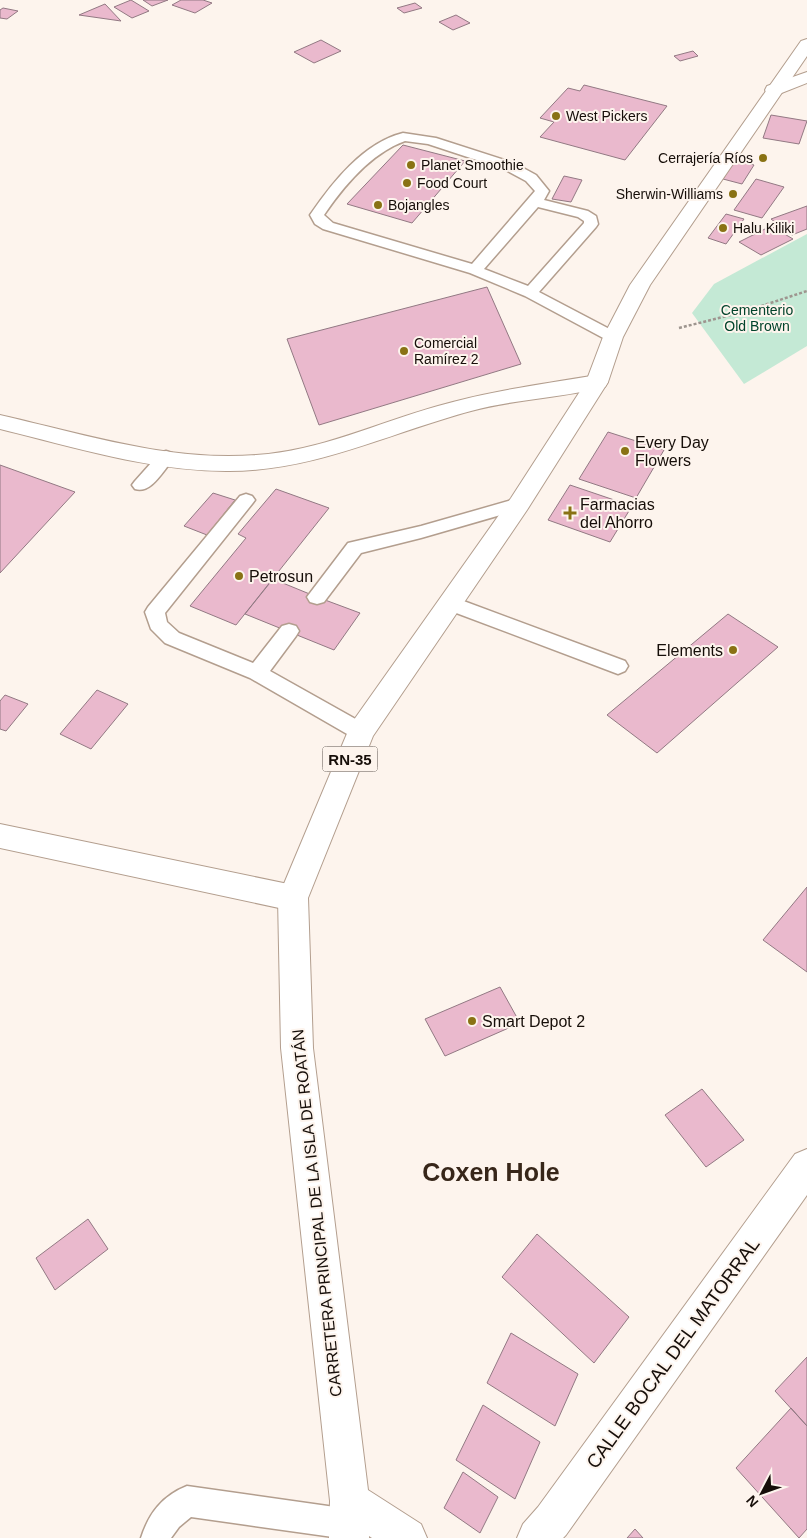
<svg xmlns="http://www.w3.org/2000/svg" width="807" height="1538" font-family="Arial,sans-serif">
<rect width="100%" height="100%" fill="#fdf4ed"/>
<path fill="#c4e9d5" d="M807,234V346L744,384L692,313L714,284Z"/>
<path fill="#eab9cd" stroke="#927983" d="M131,0L149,11L132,18L114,7Z
M143,0H168L152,6Z
M181,0H203L212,3L195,13L172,5Z
M415,3L422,8L404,13L397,8Z
M105,4L121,21L79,15Z
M3,8L18,11L7,19L0,18V10Z
M456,15L470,23L453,30L439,22Z
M321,40L341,51L314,63L294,52Z
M693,51L698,56L680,61L674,56Z
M584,85L667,106L625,160L540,137L554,122L540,118L568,88L580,91Z
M771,115L807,121L799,144L763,138Z
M403,145L465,161L412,223L347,204Z
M735,160L754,165L742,184L723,179Z
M564,176L582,180L571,202L552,199Z
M756,179L784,187L762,218L734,210Z
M807,206V229L792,235L771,219Z
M726,214L744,219L726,244L708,238Z
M771,226L793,239L761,255L739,242Z
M487,287L521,364L319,425L287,339Z
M608,432L664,450L636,498L579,479Z
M0,465L75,492L0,573Z
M570,485L632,506L610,542L548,520Z
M276,489L329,508L236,625L190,606L246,538L238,534Z
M213,493L235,500L207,535L184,526Z
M273,579L317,597L360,613L334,650L245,614Z
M728,614L778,647L657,753L607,715Z
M97,690L128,704L91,749L60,734Z
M5,695L28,704L6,731L0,729V701Z
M807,887V972L763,940Z
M500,987L520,1023L445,1056L425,1019Z
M702,1089L744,1140L706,1167L665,1115Z
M88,1219L108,1249L55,1290L36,1258Z
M537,1234L629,1317L594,1363L502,1277Z
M511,1333L578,1374L555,1426L487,1383Z
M807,1357V1426L775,1391Z
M483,1405L540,1442L515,1499L456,1460Z
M791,1408L807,1426V1529L799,1538L736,1468Z
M463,1472L498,1497L480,1533L444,1508Z
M635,1529L643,1538H627Z"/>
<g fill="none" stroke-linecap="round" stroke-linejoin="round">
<defs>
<path id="lane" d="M403,133L436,138L514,163L536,175L549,191L544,200L588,211L596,216L598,224L596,227L539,292L619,334L621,337L619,340H607L525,296L470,273L323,229L315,224L310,215C332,183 363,143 403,133ZM405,141L428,144L504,169L526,181L535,191L472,264L333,223L324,215C343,187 371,153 405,141ZM538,207L578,217L584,221V223L528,286L484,269Z
M166,451L172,453L175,457L172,461C162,472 151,494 135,489L132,485L135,481L160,453Z
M246,494L252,496L255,500L252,504L165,613L167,622L179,633L253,663L282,626L289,624L296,626L299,631L296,636L270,671L368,726L371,732L368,738L361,740L354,738L250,678L165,643L151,629L145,612L148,607L240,496Z
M519,498L525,500L528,504L525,508L421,538L361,553L324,602L317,604L310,602L307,597L348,543L421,526Z
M450,596L625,661L628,666L625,671L618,674L443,608L440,603L443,598Z
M187,1486L349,1509L360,1513L364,1524L360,1535L352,1538H340L191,1517L179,1527L171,1538H141C149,1513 162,1496 187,1486Z"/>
<path id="street" d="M807,72V83L779,94H767L765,90L767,86Z
M597,375L605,377L608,382L605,387C561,398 515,399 471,411C389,433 313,472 226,471C150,471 74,447 0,429V415C83,434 170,462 256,455C320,451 377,423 438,406C490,391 543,384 597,375Z
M0,824L293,885L303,889L308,898L303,907L293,911L0,848Z"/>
<path id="primary" d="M807,39V56L650,285L623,337L608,382L527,510L373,736L308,898L313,1048L368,1490L421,1524L427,1538H372L369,1536V1538H329L330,1501L281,1048L278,898L351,724L511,498L586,382L603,337L630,285L801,41Z
M807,1149V1195L566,1535L563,1538H517L523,1524L538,1507L795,1154Z"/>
</defs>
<use href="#lane" stroke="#b39e8e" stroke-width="3"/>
<use href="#street" stroke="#b39e8e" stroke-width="2"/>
<use href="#primary" stroke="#b39e8e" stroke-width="2"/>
<path stroke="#9e958f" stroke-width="2.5" stroke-dasharray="3 2" stroke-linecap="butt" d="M679,328L743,312L807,291"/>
<use href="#lane" fill="#fff" fill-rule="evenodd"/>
<use href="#street" fill="#fff" fill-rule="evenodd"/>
<use href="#primary" fill="#fff" fill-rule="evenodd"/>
</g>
<g fill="#897214" stroke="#fdf4ed" stroke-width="2">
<circle cx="556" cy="116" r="5"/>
<circle cx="763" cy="158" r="5"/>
<circle cx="411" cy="165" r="5"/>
<circle cx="407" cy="183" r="5"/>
<circle cx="733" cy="194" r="5"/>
<circle cx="378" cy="205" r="5"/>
<circle cx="723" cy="228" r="5"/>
<circle cx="404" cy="351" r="5"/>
<circle cx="625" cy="451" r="5"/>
<path d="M567.5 505.5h5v5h5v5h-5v5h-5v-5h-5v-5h5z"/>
<circle cx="239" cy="576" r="5"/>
<circle cx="733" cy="650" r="5"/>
<circle cx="472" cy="1021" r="5"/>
</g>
<g text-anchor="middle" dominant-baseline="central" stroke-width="4" stroke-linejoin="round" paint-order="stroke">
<g font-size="14" fill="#160e09" stroke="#fdf4ed" text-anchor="start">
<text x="566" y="116">West Pickers</text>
<text x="753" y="158" text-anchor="end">Cerrajería Ríos</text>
<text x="421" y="165">Planet Smoothie</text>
<text x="417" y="183">Food Court</text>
<text x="723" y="194" text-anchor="end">Sherwin-Williams</text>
<text x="388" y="205">Bojangles</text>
<text x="733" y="228">Halu Kiliki</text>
<text x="414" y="343">Comercial<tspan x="414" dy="16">Ramírez 2</tspan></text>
</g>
<g font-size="14" fill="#01432b" stroke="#fdf4ed">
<text x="757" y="310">Cementerio<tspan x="757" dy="16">Old Brown</tspan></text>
</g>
<rect fill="#fdf4ed" stroke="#5b534d" stroke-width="1" x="322.5" y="746.5" width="55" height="25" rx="4"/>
<g font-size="15" font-weight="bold" fill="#160e09">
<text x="350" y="759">RN-35</text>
</g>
<g font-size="16" fill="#160e09" stroke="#fdf4ed" text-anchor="start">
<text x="635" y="442">Every Day<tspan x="635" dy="18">Flowers</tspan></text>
<text x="580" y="504">Farmacias<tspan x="580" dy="18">del Ahorro</tspan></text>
<text x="249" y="576">Petrosun</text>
<text x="723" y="650" text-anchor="end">Elements</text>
<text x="482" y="1021">Smart Depot 2</text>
</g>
<g font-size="16" fill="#160e09" stroke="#fdf4ed">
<text transform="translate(317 1213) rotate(-96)">CARRETERA PRINCIPAL DE LA ISLA DE ROATÁN</text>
</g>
<g font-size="19" fill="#160e09" stroke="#fdf4ed">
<text transform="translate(673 1353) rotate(-54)">CALLE BOCAL DEL MATORRAL</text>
</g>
<g font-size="25" font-weight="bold" fill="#372619" stroke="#fdf4ed">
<text x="491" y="1172">Coxen Hole</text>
</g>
</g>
<g transform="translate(762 1493) rotate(229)" stroke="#fdf4ed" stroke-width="4" paint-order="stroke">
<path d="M0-4L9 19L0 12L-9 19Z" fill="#160e09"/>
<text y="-8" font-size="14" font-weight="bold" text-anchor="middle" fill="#160e09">N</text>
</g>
</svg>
